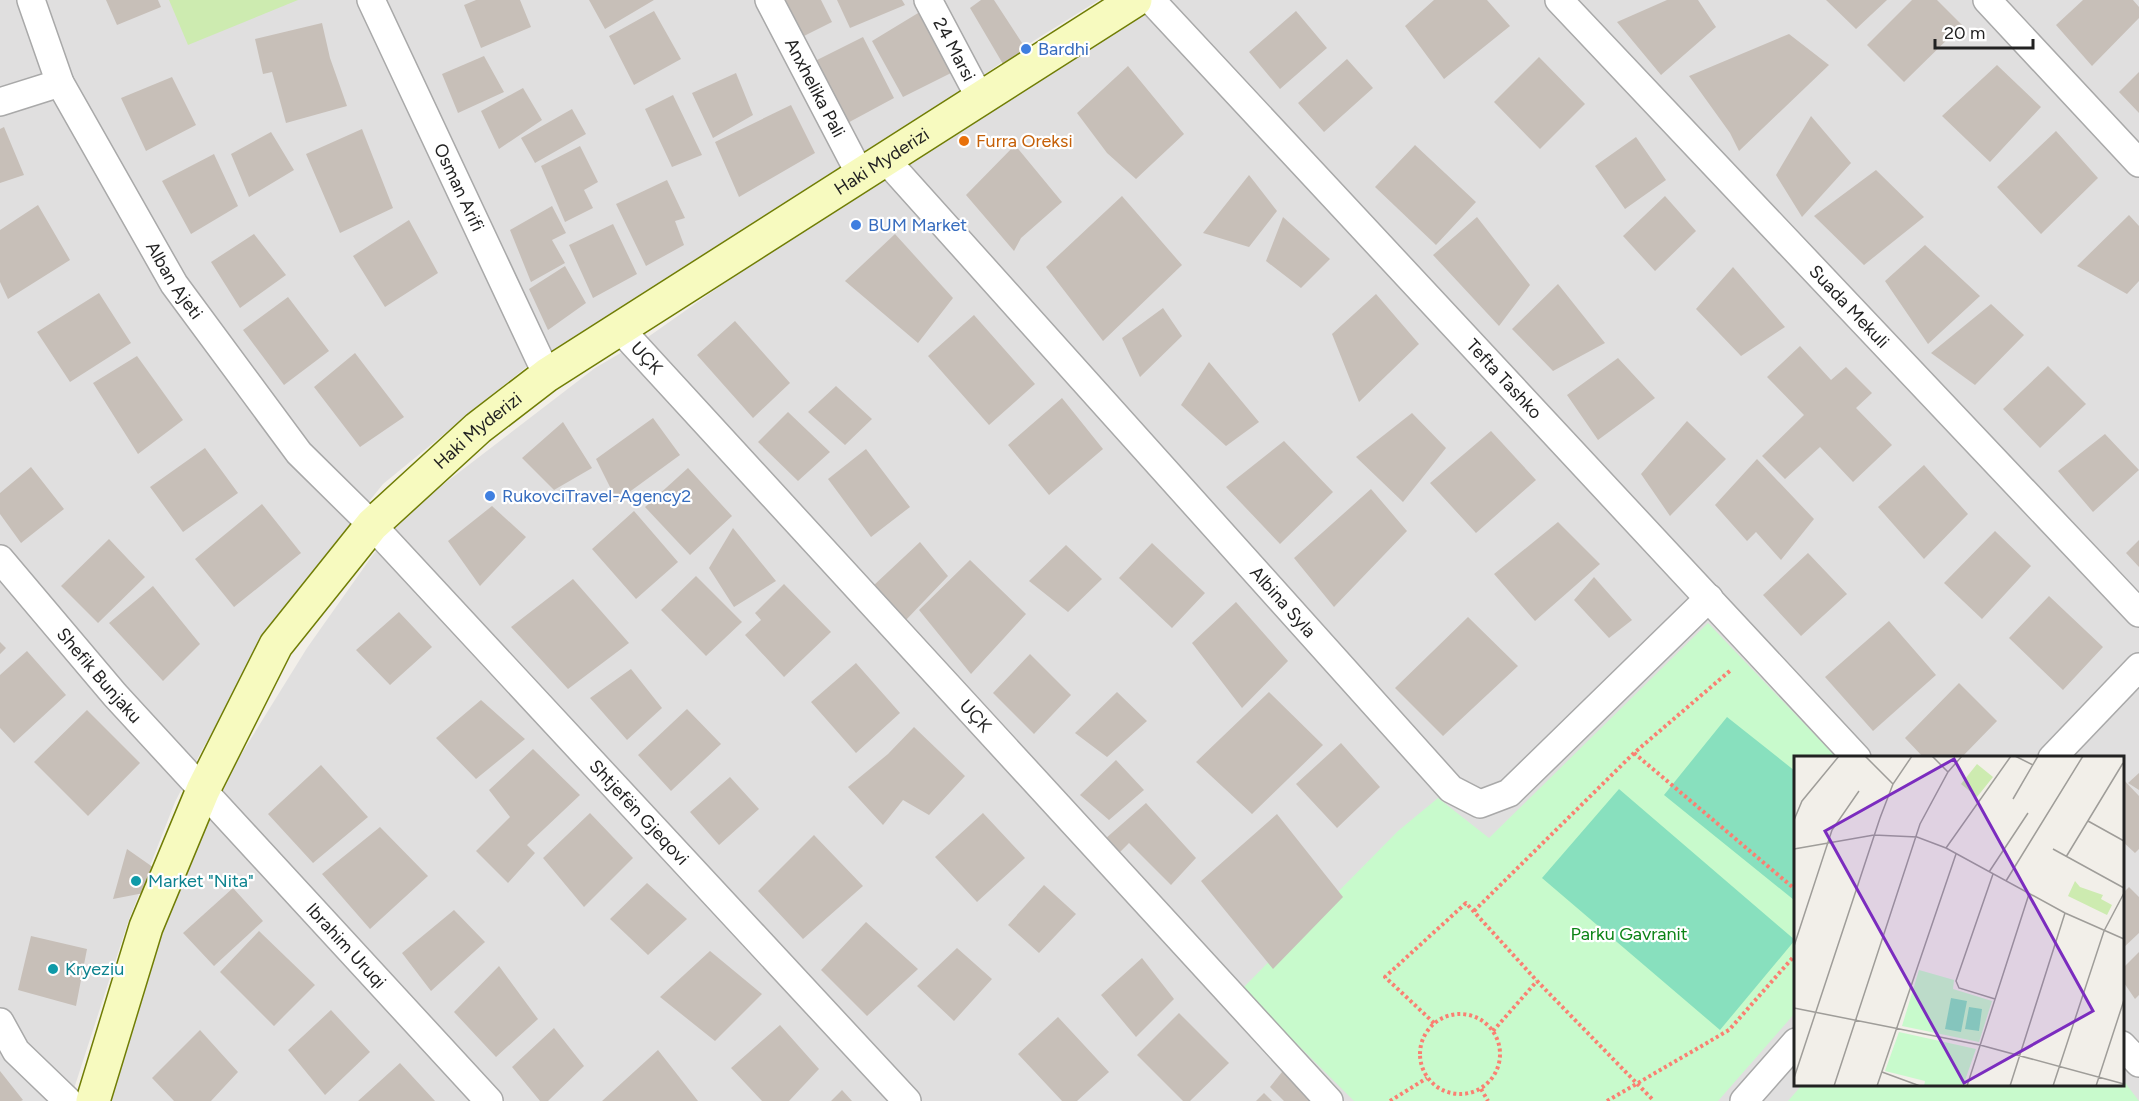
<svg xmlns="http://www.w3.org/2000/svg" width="2139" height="1101" font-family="Figtree,sans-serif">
<rect width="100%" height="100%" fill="#f2efe9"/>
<path fill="#e0dfdf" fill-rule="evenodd" d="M0,0H1099L1019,50L892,140L525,368L383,484L338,540L204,746L175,802L128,922L70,1101H0Z
M1163,0H2139V1101H108L165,920L204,826L229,774L307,648L372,556L410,510L595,368L648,337L753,263L869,190L1018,87ZM1796,758H2122V1084H1796Z"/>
<path fill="#cdebb0" d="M169,0H298L188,45Z"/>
<path fill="#c8facc" d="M1708,623L1836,757L1796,758L1795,1013L1718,1101H1354L1242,989L1398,831L1438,798L1489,838Z
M2123,1080L2139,1101H1788L1802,1085L2122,1084Z"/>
<path fill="#88e0be" d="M1727,717L1795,771L1794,900L1664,795Z
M1619,789L1795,940L1720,1030L1542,878Z"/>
<path fill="#c7bfb8" d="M106,0H158L161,7L117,25Z
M476,0H520L531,27L481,48L464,5Z
M589,0H654L605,29Z
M774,0H821L832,22L794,41Z
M837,0H902L905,5L850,28Z
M981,0H994L1026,49L1003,64L970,8Z
M1434,0H1487L1510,26L1444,79L1405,26Z
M1667,0H1698L1716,27L1661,75L1617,22Z
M1826,0H1887L1856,29Z
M1912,0H1937L1962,25L1904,82L1867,45Z
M2083,0H2133L2139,7V18L2092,66L2056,25Z
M928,7L959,69L903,97L872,41Z
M654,11L681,59L634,85L609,36Z
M1296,11L1327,48L1280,89L1249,52Z
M322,23L330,58L347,106L286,123L272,72L263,74L255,39Z
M1789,34L1829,65L1739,151L1730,133L1689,76Z
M863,37L894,98L842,126L811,63Z
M484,56L504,92L458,113L442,74Z
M1539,57L1585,104L1540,149L1494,102Z
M1347,59L1373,88L1324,132L1298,103Z
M1997,65L2041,107L1990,162L1942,116Z
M1128,66L1184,134L1136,179L1107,153L1077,113Z
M2139,72V113L2119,92Z
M736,73L753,115L713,138L692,93Z
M172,77L196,125L146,151L121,98Z
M523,88L542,120L499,149L481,111Z
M673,95L702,155L672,167L645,109Z
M791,105L815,153L739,197L715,142Z
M572,109L586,134L535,163L521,138Z
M1811,116L1851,163L1802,217L1776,175Z
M4,127L24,175L0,183V129Z
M362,129L393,208L340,233L306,154Z
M2056,131L2098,178L2041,234L1997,187Z
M271,132L294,170L249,197L231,154Z
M1636,137L1666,180L1625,209L1595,166Z
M1015,145L1062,202L1021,238L1014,251L966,195Z
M1415,145L1476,202L1436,245L1375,187Z
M580,146L598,182L584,190L593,208L565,222L541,166Z
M214,154L238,206L191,234L162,181Z
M1876,170L1924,217L1864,265L1814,216Z
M1249,175L1277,211L1249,247L1203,233Z
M667,180L685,218L675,221L684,245L646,266L616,204Z
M1122,196L1182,265L1103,341L1046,267Z
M1665,196L1696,231L1655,271L1623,236Z
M38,205L70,260L8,299L0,282V230Z
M552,206L566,233L552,240L565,263L531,282L510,230Z
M2129,215L2139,226V281L2127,294L2077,266Z
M1283,217L1330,259L1301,288L1266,261Z
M1477,217L1530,285L1499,326L1433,255Z
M409,220L438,273L385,307L353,256Z
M613,224L637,274L593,298L569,245Z
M254,234L286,275L240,308L211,262Z
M895,234L953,298L918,343L845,281Z
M1925,245L1980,296L1928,344L1885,281Z
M565,266L586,303L548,330L529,289Z
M1733,267L1785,327L1741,356L1696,309Z
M1558,284L1605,343L1553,371L1512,329Z
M99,293L131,343L70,382L37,332Z
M1376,294L1419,344L1359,402L1332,334Z
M288,297L329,351L284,385L243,330Z
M1991,304L2024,335L1975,385L1931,353Z
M1163,308L1182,336L1140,377L1122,338Z
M974,315L1035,384L989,425L928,356Z
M735,321L790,383L753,418L697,355Z
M1800,346L1831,380L1846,367L1872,393L1856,408L1892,445L1853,482L1820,447L1785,479L1762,456L1804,415L1767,377Z
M355,353L404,417L360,447L314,387Z
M137,356L183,420L138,454L93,383Z
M1618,358L1655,398L1598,440L1567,395Z
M1209,362L1259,422L1226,446L1181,405Z
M2048,366L2086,404L2040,448L2003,409Z
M836,386L872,419L845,445L808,412Z
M1062,398L1103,449L1049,495L1008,445Z
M788,412L830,452L798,481L758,442Z
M1412,413L1446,448L1403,502L1356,457Z
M653,418L680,455L617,501L596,459Z
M1687,421L1726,459L1670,516L1641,474Z
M563,422L592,468L554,490L522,458Z
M1491,431L1536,480L1476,533L1430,483Z
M2105,434L2139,470L2093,512L2058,471Z
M1284,441L1333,492L1280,544L1226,487Z
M205,448L238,493L183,532L150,487Z
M866,449L910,507L871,537L828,479Z
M1757,459L1814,519L1781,560L1756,532L1747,541L1715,505Z
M1924,465L1968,514L1924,559L1878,507Z
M31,467L64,509L21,543L0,514V493Z
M688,468L732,516L690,555L645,507Z
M1371,489L1407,531L1334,607L1294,558Z
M262,504L301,553L234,607L195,559Z
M492,506L526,537L480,586L448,541Z
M634,511L678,562L636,599L592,549Z
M1558,522L1600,564L1535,621L1494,574Z
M733,528L776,581L734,607L709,568Z
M1995,531L2031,566L1982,619L1944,583Z
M109,539L145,577L98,623L61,586Z
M2139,540V567L2126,553Z
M920,542L948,576L905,621L873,586Z
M1152,543L1205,593L1172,628L1119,578Z
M1066,545L1102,579L1068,612L1029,581Z
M1808,553L1847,594L1801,636L1763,595Z
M970,560L1026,614L971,674L919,610Z
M696,576L742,622L706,656L661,610Z
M1594,577L1632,620L1609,638L1574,600Z
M573,579L629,643L568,689L511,627Z
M784,584L831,632L784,677L745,635L761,620L755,613Z
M153,586L200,644L163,681L109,623Z
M2049,596L2103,647L2063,690L2009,638Z
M1236,602L1288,661L1242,708L1192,643Z
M399,612L432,647L390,685L356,650Z
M1468,617L1518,666L1443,736L1395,688Z
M1889,621L1936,675L1873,731L1825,677Z
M0,642L6,648L0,654Z
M27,651L66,695L14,743L0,728V675Z
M1030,654L1071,695L1034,734L993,693Z
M856,663L900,713L856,753L811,702Z
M631,669L662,708L627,740L590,698Z
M1959,683L1997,721L1961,758H1924L1905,738Z
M1117,692L1147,721L1107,757L1075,733Z
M1269,692L1323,745L1252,814L1196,762Z
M481,700L525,739L476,779L436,738Z
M687,709L721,744L671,791L638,755Z
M87,710L140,763L88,816L34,762Z
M914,727L965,776L929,815L903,800L883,825L848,787L888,754Z
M1341,743L1380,787L1337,828L1296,784Z
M533,749L580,795L527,845L535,853L508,883L476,851L510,817L489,790Z
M1116,760L1144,790L1109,820L1080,795Z
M321,765L368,817L313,863L268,814Z
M2139,773V790L2128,783Z
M730,777L759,809L719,845L690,812Z
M2122,778L2139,796V849L2135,853L2122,841Z
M1146,803L1196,858L1171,885L1129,843L1119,853L1105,839Z
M590,813L633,858L584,907L543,858Z
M983,813L1025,858L977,902L935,857Z
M1277,814L1343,897L1273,969L1201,881Z
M380,827L428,876L370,929L322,874Z
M814,835L863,886L803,939L758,891Z
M127,849L157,870L149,892L113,899Z
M647,883L687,919L648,955L610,919Z
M1044,885L1076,914L1039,953L1008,925Z
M2129,887L2139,897V933L2122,949V894Z
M233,888L263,921L214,966L183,933Z
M454,910L485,942L431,991L402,953Z
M866,922L918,969L867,1016L821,970Z
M259,931L315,985L274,1026L220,972Z
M31,936L87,949L76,1006L18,990Z
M957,948L992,979L954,1021L917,986Z
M710,951L762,994L715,1041L660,997Z
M2139,952V995L2135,999L2122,980V969Z
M1142,958L1174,999L1136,1037L1101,995Z
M499,966L538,1019L496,1057L454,1012Z
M331,1010L370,1052L325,1095L288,1050Z
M1179,1013L1229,1063L1190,1101H1183L1137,1055Z
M1058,1017L1109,1072L1077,1101H1062L1018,1054Z
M780,1025L819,1069L789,1101H762L731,1068Z
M554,1028L584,1066L548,1101H540L512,1067Z
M200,1030L238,1072L211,1101H174L152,1078Z
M658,1050L698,1101H602Z
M400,1063L435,1101H358Z
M1286,1067L1319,1101H1284L1270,1087Z
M0,1071L23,1100L21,1101H0Z
M842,1090L852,1101H831Z
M1264,1093L1272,1101H1256Z"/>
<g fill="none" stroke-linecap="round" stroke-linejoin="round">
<defs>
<g id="street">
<path id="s1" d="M31,0L60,83L174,284L299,453L372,525L907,1101"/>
<path id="s2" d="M371,0L547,375"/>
<path id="s3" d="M769,0L861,176"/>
<path id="s4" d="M928,0L980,98"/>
<path id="s5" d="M1151,0L1857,758"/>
<path id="s6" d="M1559,0L2139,613"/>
<path d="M1987,0L2139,163"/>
<path d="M0,102L60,83"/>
<path id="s7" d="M886,160L1451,789L1480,804L1509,793L1709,598"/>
<path id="s8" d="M621,330L1329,1101"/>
<path id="s9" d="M0,559L115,695L489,1101"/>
<path d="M2052,758L2139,667"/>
<path d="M0,1022L16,1051L68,1101"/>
<path d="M2122,1045L2139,1063"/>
<path d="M1744,1101L1796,1042"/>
</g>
<g id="secondary">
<path id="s10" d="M93,1101L146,927L203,790L276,645L372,525L478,428L547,375L1135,0"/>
</g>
</defs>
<use href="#street" stroke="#a9a9a9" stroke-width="30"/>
<use href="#secondary" stroke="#707d05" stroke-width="36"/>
<path stroke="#fa8072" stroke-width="4" stroke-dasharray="3 3" stroke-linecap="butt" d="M1634,753L1796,890
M1474,911L1634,753L1732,669
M1420 1054a40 40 0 1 1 80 0a40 40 0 1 1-80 0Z
M1434,1023L1385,977L1466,903L1537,981L1654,1101
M1493,1031L1537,981
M1481,1089L1488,1101
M1390,1101L1427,1078
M1607,1101L1729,1030L1796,954"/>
<use href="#street" stroke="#fff" stroke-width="27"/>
<use href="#secondary" stroke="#f7fabf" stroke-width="33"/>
</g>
<g fill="#3f7fe0" stroke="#fff" stroke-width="2">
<circle cx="1026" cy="49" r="6"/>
<circle cx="856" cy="225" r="6"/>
<circle cx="490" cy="496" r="6"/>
</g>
<circle fill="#e8710a" stroke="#fff" stroke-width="2" cx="964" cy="141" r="6"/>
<g fill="#0f9aa8" stroke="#fff" stroke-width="2">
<circle cx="136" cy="881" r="6"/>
<circle cx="53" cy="969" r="6"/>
</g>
<g text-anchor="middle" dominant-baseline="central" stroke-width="4.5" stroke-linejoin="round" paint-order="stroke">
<g font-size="18" fill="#222" stroke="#fff">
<text stroke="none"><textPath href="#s4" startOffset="56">24 Marsi</textPath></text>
<text stroke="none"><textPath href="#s3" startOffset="99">Anxhelika Pali</textPath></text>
<text stroke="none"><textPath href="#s10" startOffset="1274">Haki Myderizi</textPath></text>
<text stroke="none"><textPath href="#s2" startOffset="207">Osman Arifi</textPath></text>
<text stroke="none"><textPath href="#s1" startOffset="316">Alban Ajeti</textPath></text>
<text stroke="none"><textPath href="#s6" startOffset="422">Suada Mekuli</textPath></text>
<text stroke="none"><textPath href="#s8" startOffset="38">UÇK</textPath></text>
<text stroke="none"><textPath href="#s5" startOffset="518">Tefta Tashko</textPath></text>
<text stroke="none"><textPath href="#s10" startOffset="788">Haki Myderizi</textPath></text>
<text stroke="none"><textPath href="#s7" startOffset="594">Albina Syla</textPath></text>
<text stroke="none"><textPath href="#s9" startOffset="153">Shefik Bunjaku</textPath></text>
<text stroke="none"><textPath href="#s8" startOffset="524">UÇK</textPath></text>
<text stroke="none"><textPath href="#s1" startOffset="1024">Shtjefën Gjeqovi</textPath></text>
<text stroke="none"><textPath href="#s9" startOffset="519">Ibrahim Uruqi</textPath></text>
</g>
<g font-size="18" fill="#366cbe" stroke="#fff" text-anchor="start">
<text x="1038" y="49">Bardhi</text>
<text x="868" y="225">BUM Market</text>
<text x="502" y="496">RukovciTravel-Agency2</text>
</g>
<g font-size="18" fill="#c56008" stroke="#fff" text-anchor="start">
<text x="976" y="141">Furra Oreksi</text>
</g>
<g font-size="18" fill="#0d838f" stroke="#fff" text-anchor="start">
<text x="148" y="881">Market "Nita"</text>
<text x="65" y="969">Kryeziu</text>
</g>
<g font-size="18" fill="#0c8416" stroke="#fff">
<text x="1629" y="934">Parku Gavranit</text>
</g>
</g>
<g transform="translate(1794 756)">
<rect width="330" height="330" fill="#f2efe9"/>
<path d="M183,8L199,21L183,41L167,28ZM281,125L286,131L309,139L307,143L318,149L313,159L274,140Z" fill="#cdebb0"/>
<path d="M125,214L160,224L159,233L198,245L185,286L108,270ZM105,276L182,293L169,330H130L131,325L91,315Z" fill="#c8facc"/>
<path d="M157,242L173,245L167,276L151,273ZM175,251L188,253L185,275L171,273Z" fill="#88e0be"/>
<path fill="none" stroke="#9f9d99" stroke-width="1.5" d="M71,0L99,28M138,0L154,16M221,0L239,9M219,43L244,0M0,64L8,45L45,0M294,65L330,85M152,92L217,0M0,93L80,79L123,81L152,92L271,157L330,183M259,93L330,132M272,101L329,7M195,116L234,57M199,118L162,225L165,232L201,243M212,125L289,0M0,190L38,74L65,35M0,252L186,289L330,328M88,316L126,330M0,322L86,62L99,28L118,0M40,330L126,68L154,16L168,0M83,330L162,98M173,330L235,138M216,330L271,157M259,330L310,175L330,137M302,330L330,244"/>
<path fill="#7b2cbf" fill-opacity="0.15" stroke="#7b2cbf" stroke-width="3" d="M160,3L299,255L170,327L31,75Z"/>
<rect width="330" height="330" fill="none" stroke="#222" stroke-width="3"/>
</g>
<path d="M1935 39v9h98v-9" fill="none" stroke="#222222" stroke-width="3"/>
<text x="1944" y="39" font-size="18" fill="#222222" stroke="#ffffff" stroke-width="4.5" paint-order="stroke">20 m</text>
</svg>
